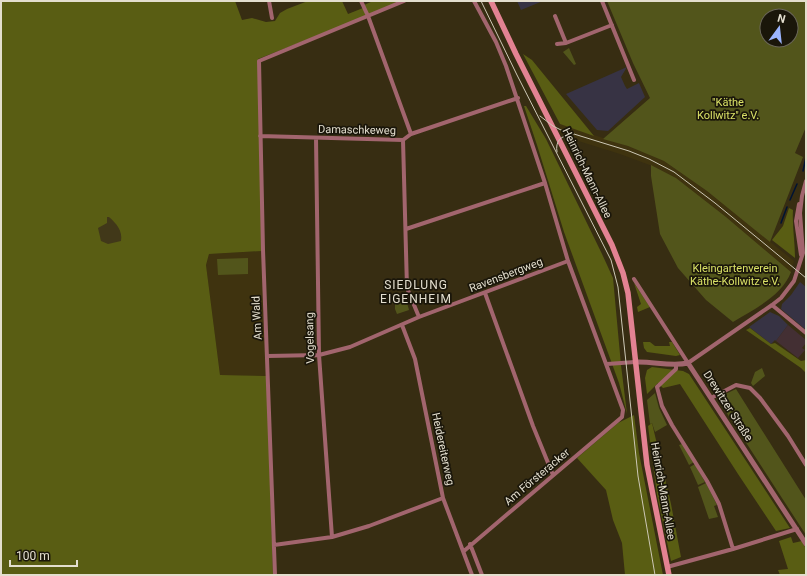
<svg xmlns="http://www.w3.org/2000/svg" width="807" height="576" font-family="Roboto,sans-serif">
<rect width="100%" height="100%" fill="#372d12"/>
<path fill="#373344" d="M517,1H543L521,10Z
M627,67L621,77L625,86L627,89L639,83L645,97L608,131L597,130L566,94Z
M800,282L806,287V330L781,309L782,304L791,295Z
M770,312L779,316L788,325L776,341L775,340L771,344L749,327Z"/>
<path fill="#432f33" d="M788,325L806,340V343L802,348L805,350L798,358L776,341Z"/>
<path fill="#3f330f" d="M560,124L628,146L664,161L707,191L794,261L791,272L726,217L676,178L655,167L620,154L572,139L560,133Z
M262,251L267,376L220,375L206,265L209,254Z"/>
<path fill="#52551b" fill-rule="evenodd" d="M607,1H806V127L795,153L803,157L770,242L707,191L664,161L628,146L603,139L650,98L633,63ZM767,16H791V40H767Z
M569,48L576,64L574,65L563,52Z
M651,165L676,178L726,217L791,272C782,296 754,309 733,322L706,300L678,268L660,234L651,176Z
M248,258V274L218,275L217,259Z
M405,295L409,310L397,314L395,309V304L392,303L391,300Z
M762,368L765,376L753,386L751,383L755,372Z
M736,389L806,500V535L717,398Z
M655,393L659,408L667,425L655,432L652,423L650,424L647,400Z
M682,444L694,462L689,465L679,445Z
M695,464L705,482L698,485L690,467Z
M706,483L717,505L714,506L718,517L709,519L698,487Z"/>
<path fill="#595d13" d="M1,1H235L242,20L252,18L266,22L275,21L280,13L287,9L308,1H342L348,14L363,8L367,16L258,59L262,251L209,254L206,265L220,375L267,376L273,575H1Z
M373,1H402L368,15L364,5Z
M523,54L532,60L594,136L560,124Z
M524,106H526L546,139L602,254L613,278L621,365L627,414L619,383L564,232L537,145Z
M789,208L793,210C792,227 795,241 795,258L772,240L783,226Z
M634,283L650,307L638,312L637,307L641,304Z
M750,328L771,344L775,343L801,361L806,360V373L801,368L746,330Z
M643,342H650L655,346H670L669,342H672L680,355L676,356L647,352L644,348Z
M652,367L683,371L689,374L790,528L776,531L738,474L680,384L663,388L658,383L647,394L645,378L647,370Z
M634,415L639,453L663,575H625L622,543L613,520L606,490L577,458L618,423Z
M652,423L671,504L681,557L671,561L657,495L648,426Z
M791,537L793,543L802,541L806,549V575H780L778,570L788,569L779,541Z"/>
<path fill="#413819" d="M107,217H109C116,223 123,231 121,241L108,244L101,241L98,228L107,223Z"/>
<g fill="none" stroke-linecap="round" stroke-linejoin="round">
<path stroke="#001333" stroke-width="1.5" d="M803,171L806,157
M790,200L797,184
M781,223L787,207"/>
<path stroke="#a2656e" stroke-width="4" d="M269,1L272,18
M361,1L368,16L411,134
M602,1L634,80
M555,16L566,43
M557,44L566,43L612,25
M260,136L403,140L411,134L518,98
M316,138L319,355L332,537
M403,140L407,288L419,317
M799,204L796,221L801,255
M406,229L545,183
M634,279L688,363L772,305L781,298L794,281L803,253L800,213L802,196L806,181
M485,293L533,426L553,475
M772,305L806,333
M402,325L415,359L443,498L472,575
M268,356L319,355L350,347L419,317L568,261
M607,364L635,362
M676,365V369L657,387L662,406L672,425L707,481L719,504L733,549
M711,398L736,385L750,388L760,398L788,436L806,465
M470,544L482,575
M274,545L332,537L369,526L443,498
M464,551L622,417L623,410L568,261L545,183L506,66L496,42L474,1
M667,567L733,549L797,529
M275,575L263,250L259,61L404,1"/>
<path stroke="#a2656e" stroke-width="5" d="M635,362C653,361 671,367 688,363L806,544"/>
<path stroke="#e38292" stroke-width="5.5" d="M491,1L516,54L612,245L623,273L628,293L647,465L669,575"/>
<path stroke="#cdc8b6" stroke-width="1" d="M481,1L517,75L611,260L618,287L638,476L655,575
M540,116L553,126L561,130L629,151L649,159L674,172L715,203L806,278
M557,152C555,141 561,135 572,135"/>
</g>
<g text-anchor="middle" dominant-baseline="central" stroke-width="3.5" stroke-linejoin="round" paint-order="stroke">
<g font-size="11" fill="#d9e166" stroke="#1a160a">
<text x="728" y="102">"Käthe<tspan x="728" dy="13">Kollwitz" e.V.</tspan></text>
<text x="735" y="268">Kleingartenverein<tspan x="735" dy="13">Käthe-Kollwitz e.V.</tspan></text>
</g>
<g font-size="11" fill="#e3dece" stroke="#1a160a">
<text transform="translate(357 130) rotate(1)">Damaschkeweg</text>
<text transform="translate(587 173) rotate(64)">Heinrich-Mann-Allee</text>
<text transform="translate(506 275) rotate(-21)">Ravensbergweg</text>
<text transform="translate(257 318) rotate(-93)">Am Wald</text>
<text transform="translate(310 338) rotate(-91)">Vogelsang</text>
<text transform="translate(728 406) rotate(57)">Drewitzer Straße</text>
<text transform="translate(443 449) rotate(78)">Heidereiterweg</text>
<text transform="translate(537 477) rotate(-40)">Am Försteracker</text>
<text transform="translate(663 491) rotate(80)">Heinrich-Mann-Allee</text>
</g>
<g font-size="12" letter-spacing="1" fill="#e3dece" stroke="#1a160a">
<text x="416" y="285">SIEDLUNG<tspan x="416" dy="14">EIGENHEIM</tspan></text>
</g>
</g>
<rect width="807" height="576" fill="none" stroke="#e3dece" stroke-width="4"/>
<g transform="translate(779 28) rotate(15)"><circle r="19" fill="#1a160a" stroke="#6a6658"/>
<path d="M0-3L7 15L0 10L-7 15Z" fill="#9bb4fd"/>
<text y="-6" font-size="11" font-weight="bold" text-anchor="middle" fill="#e3dece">N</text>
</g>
<path d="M10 560v6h67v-6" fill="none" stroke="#e3dece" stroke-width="2"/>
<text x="16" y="560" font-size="12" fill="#e3dece" stroke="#1a160a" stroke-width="3" paint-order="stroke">100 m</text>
</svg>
